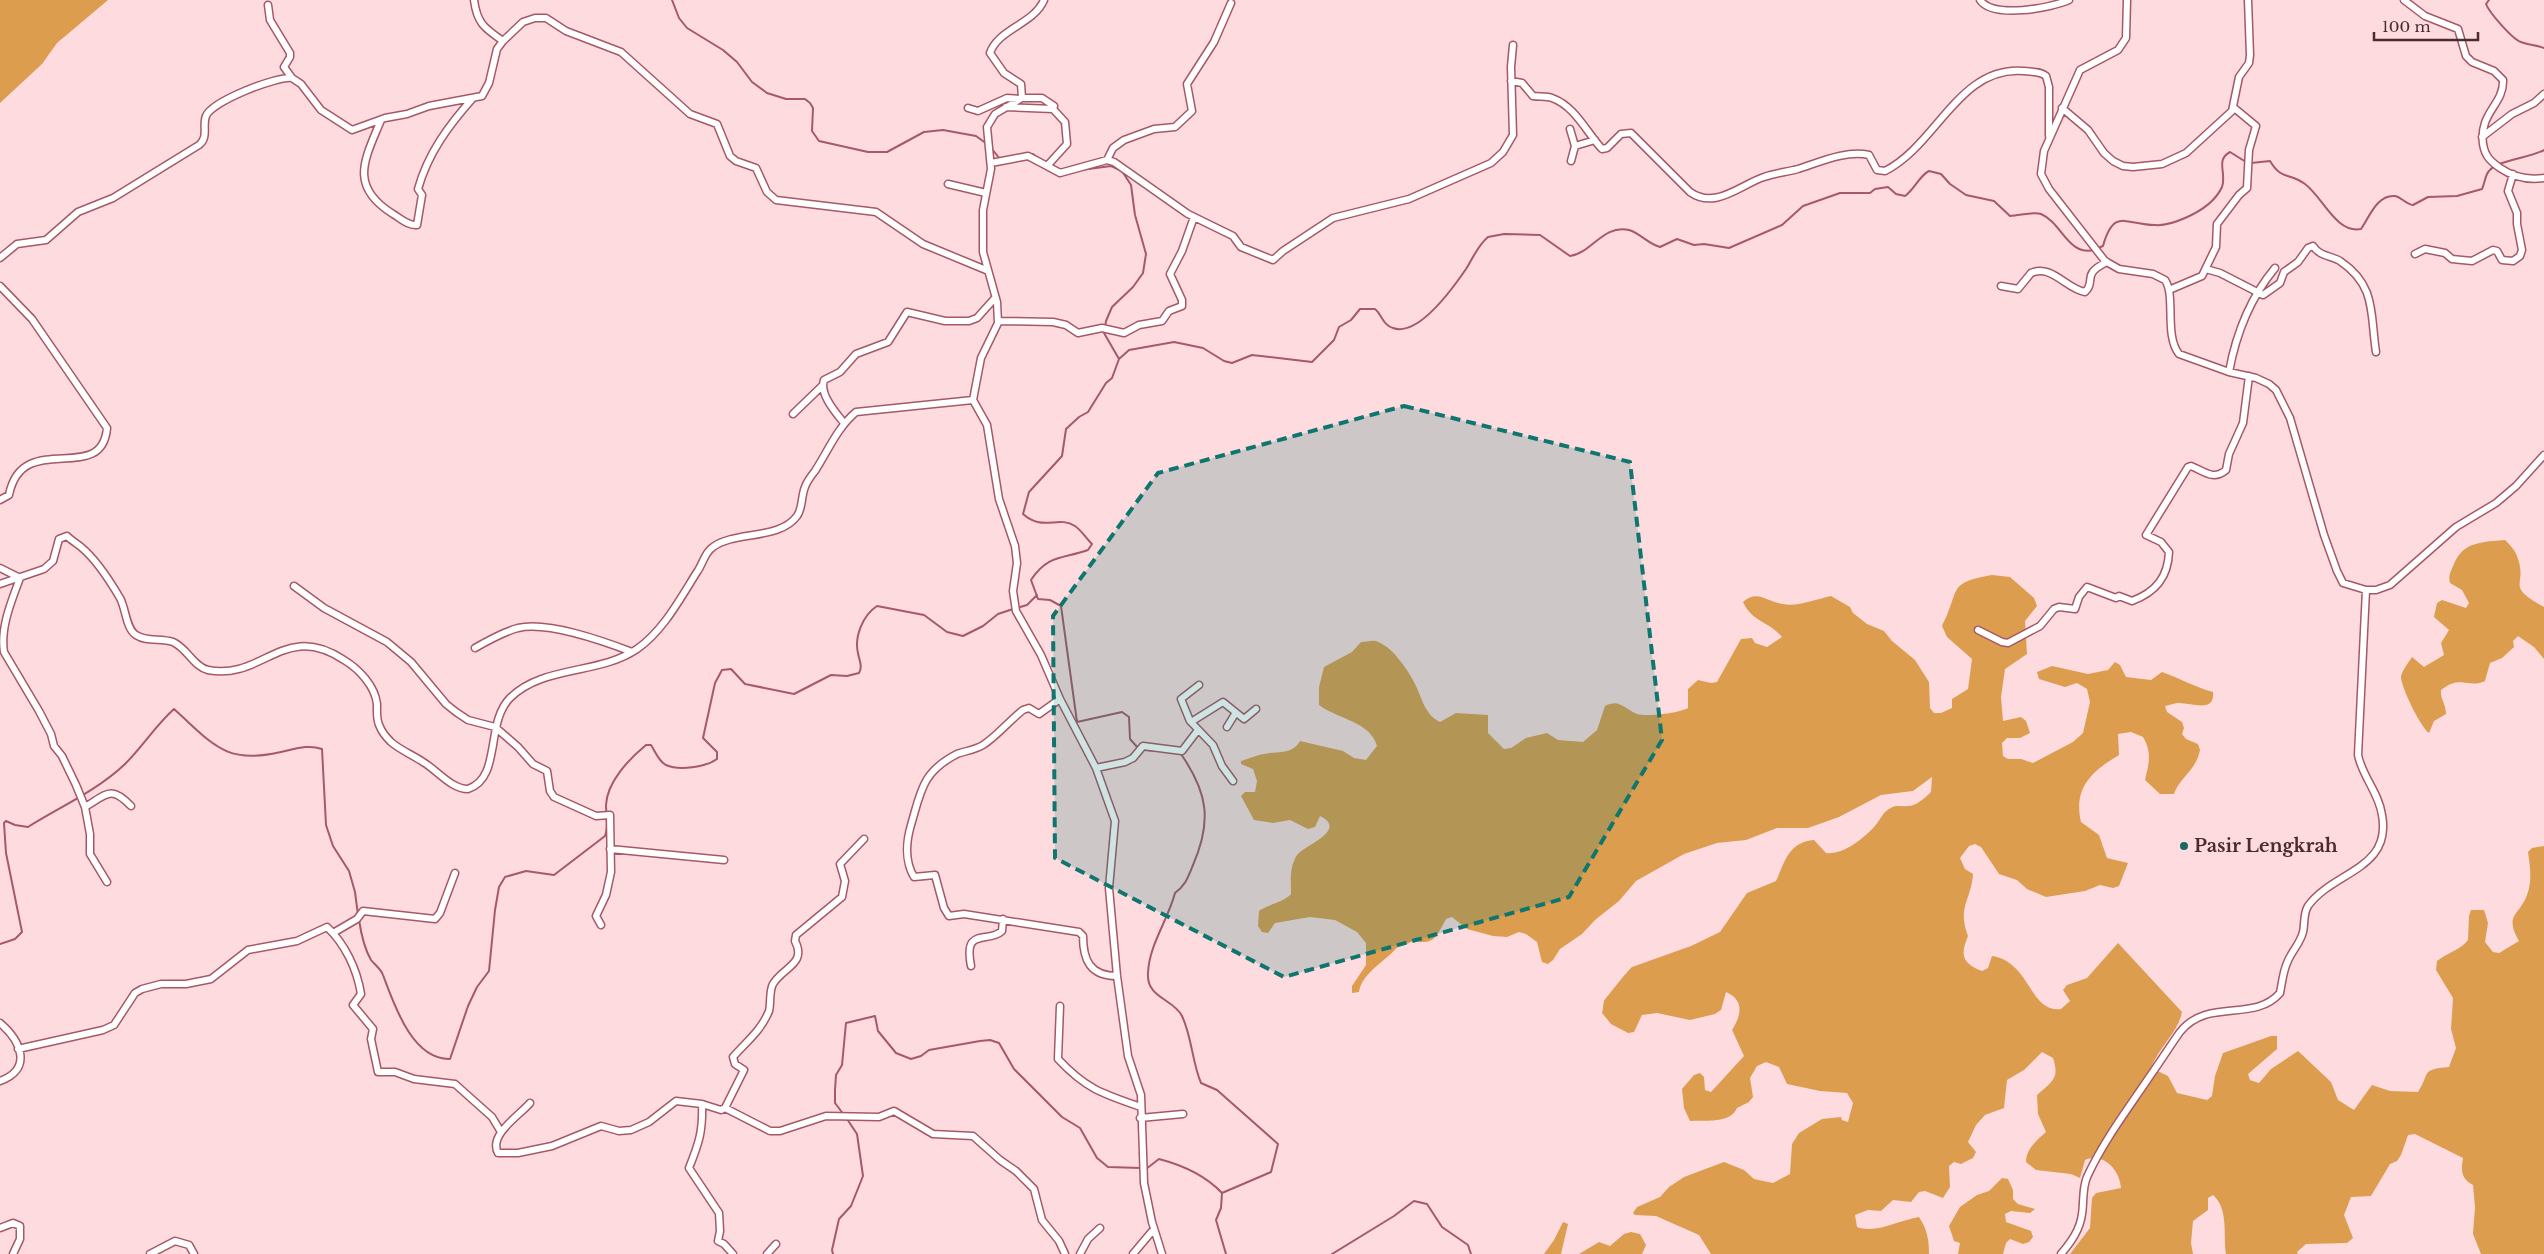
<svg xmlns="http://www.w3.org/2000/svg" width="2544" height="1254" font-family="'Libre Baskerville',serif">
<rect width="100%" height="100%" fill="#fedbdf"/>
<path fill="#dd9d4f" d="M0,0H108L57,43L42,64L0,103Z
M2505,540C2509,544 2515,550 2517,556C2529,587 2503,584 2544,607V659L2534,647L2518,636L2513,641L2514,647L2502,658L2490,663L2485,681C2469,689 2461,674 2441,690C2440,699 2446,704 2446,714L2434,721L2429,733C2421,728 2401,687 2401,677C2402,670 2409,662 2412,657L2424,667L2444,655L2441,643L2449,630L2434,617L2437,603L2442,600L2466,608L2469,603L2462,590L2450,583C2448,575 2451,571 2454,564C2463,541 2484,542 2505,540Z
M1992,575L2010,577L2034,598L2037,606L2025,621L2027,654L2005,669L2001,697L2003,721L2021,717L2026,721L2030,733L2020,738H2007L2002,743L2003,756L2008,759H2021L2033,763L2073,742L2083,733L2090,702L2087,689L2077,683L2065,687L2039,679L2037,672L2052,666L2088,674L2108,670L2115,662L2120,665L2126,677L2151,680L2162,672C2180,678 2194,687 2213,692C2215,714 2191,702 2177,703C2173,704 2169,705 2165,706L2167,712L2182,722L2184,728L2182,734L2186,739L2198,744L2200,750C2196,771 2179,778 2174,794H2160L2145,780C2149,763 2152,752 2143,737L2131,732L2118,734L2119,755C2092,771 2073,788 2081,822L2099,835L2107,858L2128,863L2119,886L2113,888L2100,885L2085,891L2046,897L2027,889L2017,880L1999,874L1981,847L1975,844L1969,846L1960,858L1965,869L1973,874C1971,901 1957,907 1968,936C1960,955 1962,963 1982,971L1988,968L1992,956C2031,962 2029,1013 2061,1009L2070,1001L2063,990L2067,985L2087,978L2118,943L2182,1012C2178,1033 2158,1048 2151,1068L2168,1076L2177,1093L2207,1100L2212,1096L2215,1076L2223,1053L2271,1036H2277V1049L2248,1074L2250,1080L2259,1083L2271,1069L2298,1051L2331,1082L2338,1100L2354,1110L2372,1085L2390,1091L2418,1092C2431,1071 2420,1070 2449,1067L2456,1048L2451,1029L2453,998L2436,970L2437,961C2447,953 2460,950 2468,940L2469,916L2471,910H2484L2488,923L2485,942L2493,952L2499,953L2519,941C2503,913 2521,916 2528,892C2532,879 2530,866 2528,852L2532,848L2544,846V1254H2481L2473,1234L2475,1207L2473,1185C2461,1179 2461,1171 2463,1158L2415,1134L2408,1135L2401,1155L2397,1161L2390,1164L2371,1196L2351,1197L2344,1215L2353,1238L2347,1243L2306,1244L2297,1252L2298,1254H2226C2223,1235 2229,1209 2213,1195L2208,1198V1210L2193,1221L2191,1243L2193,1254H2070L2090,1228L2092,1198L2096,1193L2121,1188C2120,1170 2103,1152 2085,1160L2080,1178L2071,1174L2036,1170L2026,1162C2026,1149 2037,1140 2046,1132L2038,1114L2037,1095C2052,1081 2060,1079 2053,1058L2042,1052L2024,1070L2007,1080L2004,1108L1985,1115L1976,1125L1968,1142L1976,1152L1973,1158L1961,1164L1954,1162L1949,1166L1950,1187L1943,1198L1925,1191L1919,1192L1911,1202L1893,1200L1881,1211L1868,1210L1855,1215L1857,1227C1877,1234 1899,1220 1919,1217C1927,1229 1929,1239 1929,1254H1711L1699,1235L1656,1216L1635,1215L1633,1213L1637,1207L1660,1197L1669,1187L1684,1177L1724,1162L1744,1170L1754,1179L1773,1183L1790,1174L1792,1144L1799,1133L1822,1119L1841,1117L1842,1120L1848,1122L1853,1103L1847,1093L1820,1091L1787,1084L1779,1067L1766,1062L1757,1066L1750,1078L1753,1097L1749,1102L1737,1108C1730,1124 1705,1120 1690,1121L1684,1108L1682,1089L1694,1075L1700,1073L1704,1077L1705,1090L1711,1092L1744,1056L1732,1030C1741,1016 1745,1000 1726,992L1721,1010L1715,1014L1690,1020L1657,1013L1642,1015L1634,1032L1628,1033L1611,1024L1602,1013C1603,1010 1603,1005 1604,1001C1605,999 1629,969 1632,967L1691,946L1720,932L1747,893L1776,881C1785,861 1789,842 1814,840L1826,853C1843,855 1863,839 1874,827C1879,822 1882,813 1889,809C1896,804 1900,807 1908,806C1916,806 1925,798 1931,792L1932,777L1913,791L1881,795L1839,817L1808,828H1777L1746,840L1717,843L1684,854L1636,881L1619,901L1595,920L1582,934L1560,949L1553,960L1548,964L1542,962L1537,942L1526,934L1519,932L1507,937L1493,936L1467,929L1452,917L1446,919C1436,937 1435,945 1413,941L1407,944H1400C1388,960 1362,972 1359,992L1352,993V986L1366,965V943L1357,932L1335,920L1310,917L1275,923L1268,933L1262,932L1258,926L1259,911C1269,904 1284,902 1291,894C1291,880 1289,868 1297,855C1303,846 1349,830 1320,816L1315,827L1308,829L1290,820L1273,823L1254,820L1241,796L1245,792H1255L1257,781L1253,769L1241,764V761C1248,759 1256,755 1264,754C1278,751 1292,755 1300,741L1343,751L1354,758L1366,760L1377,746C1370,721 1337,719 1319,705V687L1324,667L1352,652L1361,642C1365,642 1372,640 1376,641C1392,646 1408,670 1415,684C1422,698 1425,715 1440,722L1456,713L1488,715V733L1504,749L1511,748L1526,738L1547,733L1558,740L1583,742L1597,730L1605,706C1619,698 1625,709 1637,714C1647,717 1679,713 1688,708V689L1698,680L1711,683L1717,682L1741,639L1752,638L1755,643L1767,647L1782,637C1770,622 1752,622 1743,602C1758,589 1766,602 1783,604C1797,607 1817,599 1831,596L1850,607L1853,613L1867,624L1884,631L1892,641L1915,660L1929,682L1930,708L1934,713H1941L1952,708V699L1968,689L1972,659L1947,637L1942,626C1961,589 1946,583 1992,575Z
M2002,1178L2008,1179L2013,1190V1199L2018,1204L2035,1209L2030,1213L2011,1211L2005,1214L2006,1222L2031,1231L2033,1237L2029,1242L2023,1244L2010,1239L2006,1243L2003,1254H1958L1960,1243L1954,1241L1949,1226L1960,1207L1977,1195L1989,1191Z
M1563,1222L1568,1224L1561,1254H1544L1554,1240Z
M1631,1232L1640,1234L1646,1245L1642,1254H1579L1599,1242L1610,1246L1624,1234Z"/>
<g fill="none" stroke-linecap="round" stroke-linejoin="round">
<path stroke="#a65967" stroke-width="2" d="M672,0L679,18L687,28L723,50L737,62L752,82L767,93L786,99H805L810,103L813,108L812,131L819,141L868,152H887L924,132L943,130L976,136L987,144
M2489,0L2486,4C2489,12 2512,39 2521,42C2528,45 2537,45 2544,48
M992,149L1000,159
M1028,154H1033L1039,159
M2251,163L2270,161C2282,181 2289,172 2305,184C2322,196 2336,234 2361,229C2369,218 2377,194 2395,196C2401,197 2406,204 2413,205L2428,197L2457,196L2482,189C2485,183 2485,175 2489,171C2497,160 2530,158 2544,150
M1048,170L1057,174
M1081,170L1111,166L1122,171L1131,185L1135,215L1146,254L1143,273L1133,287L1112,307L1106,321L1104,333L1119,359
M2098,248L2103,246C2114,207 2126,225 2155,225C2165,226 2176,222 2185,218C2199,212 2215,202 2222,187C2227,174 2215,160 2230,152L2246,162
M1017,608L1027,605L1037,595
M1139,749L1130,739L1129,717L1122,712L1077,722L1061,606L1050,600L1038,599L1031,580C1048,554 1063,559 1088,550L1092,544C1086,538 1081,530 1075,526C1058,515 1043,532 1023,514L1029,492L1062,456L1066,429L1079,417L1088,412L1106,383L1112,378L1119,359L1129,350L1174,342L1203,348L1224,361L1232,363L1252,355L1312,362L1334,340L1339,327L1351,320L1360,309H1375C1382,315 1383,325 1393,328C1418,337 1453,288 1466,269C1473,258 1478,245 1488,237L1504,234L1540,235L1570,256C1592,253 1603,224 1629,230C1640,233 1648,244 1660,247L1677,239L1694,245L1704,244L1729,248L1782,225L1803,206L1840,193H1870L1875,189L1888,187L1896,194L1905,196C1915,189 1919,176 1929,171L1941,174L1950,184L1966,195L1994,201L2010,216C2019,216 2033,211 2041,214C2062,223 2068,256 2094,250
M1144,750L1159,751
M1181,754C1208,793 1212,821 1193,865C1188,877 1186,885 1175,893C1168,920 1149,945 1148,973C1146,998 1174,999 1182,1016C1192,1037 1192,1062 1201,1083L1217,1090L1278,1144L1271,1172L1222,1193
M359,920C361,933 364,948 371,960C375,965 381,969 383,975C394,1004 412,1060 450,1059L468,1006L477,987L489,971L495,910L499,887L505,877L526,871L554,875L605,836C609,826 606,815 606,805C607,782 629,759 646,745H651C655,751 659,762 666,765C679,771 706,767 717,759V752L703,738L715,683L722,670L731,669L745,684L794,694L831,675L847,676L859,673C863,666 859,660 858,653C854,637 863,615 877,606L924,615L947,632L963,636L983,626L998,614L1013,609
M0,944L15,939L22,932L6,853L4,823L6,821L15,825L28,827C60,807 98,790 125,764C143,746 156,725 174,709C213,744 225,765 281,752C295,749 308,744 322,749L326,825L333,846L349,871L355,892L358,915
M844,1115L835,1103V1090L836,1075L842,1065L846,1023L875,1016L878,1031L896,1053L911,1059L921,1056L929,1050L980,1041L990,1040L999,1043L1014,1069L1062,1117L1080,1128L1097,1158L1108,1167L1141,1168
M1146,1169L1159,1159C1182,1165 1205,1175 1222,1193L1221,1208L1216,1220L1226,1254
M833,1254L832,1250L839,1219L851,1206L863,1176L857,1134L847,1119
M1332,1254L1394,1216L1414,1201L1427,1204L1442,1227L1468,1245L1471,1254"/>
<defs>
<path id="minor" d="M474,0C477,23 484,28 503,41
M1044,0C1034,24 998,29 990,53L1004,73L1021,84L1022,98L995,114L987,127L991,169L983,210V252L997,302L998,323L981,358L973,400L987,425L999,499L1015,546L1017,563L1013,591L1016,611L1041,655L1060,699L1096,768L1115,821L1109,888L1117,976L1128,1056L1141,1095L1144,1183L1152,1222L1162,1254
M1980,0C1993,19 2051,8 2069,0
M2127,0L2126,38L2118,50L2080,70L2044,151L2041,174L2049,189L2105,261L2119,269L2153,274L2165,280C2176,296 2164,335 2179,354L2229,372L2256,378L2269,384L2276,390L2290,418L2324,535L2337,571L2343,583L2366,590H2376L2390,585L2456,527L2496,503L2516,486L2544,455
M2404,0L2425,16L2458,29L2466,56L2472,62L2494,71L2503,80C2504,105 2479,112 2483,144C2485,156 2490,161 2500,168C2513,177 2529,180 2544,178
M268,5L270,20L290,53V57L284,67L292,78
M1511,81L1522,83L1533,96C1539,97 1547,96 1552,98C1575,106 1587,133 1602,149L1607,148L1621,134L1631,133L1690,192C1715,210 1740,185 1764,177C1775,173 1787,172 1798,169C1820,162 1846,150 1869,155L1877,170L1885,171C1937,145 1959,65 2024,71C2032,72 2040,71 2046,76L2049,87V136
M1022,98H1042L1054,106L1053,109L1065,122L1067,144L1047,166L1060,173L1107,160L1114,162L1188,214L1233,236L1241,247L1273,260L1283,251L1333,218L1409,199L1491,163L1503,152L1513,135L1511,67L1513,45
M1006,107L1053,109
M968,108L978,111L1007,98L1020,99
M2062,108L2088,130L2104,153L2113,161L2123,166L2133,167L2162,164L2186,153L2232,111L2239,77L2249,63L2250,55L2248,0
M381,120C365,159 348,186 393,214C400,218 408,226 417,225L422,195L418,189C428,153 449,125 473,98
M1570,129L1575,146L1571,161
M2482,137L2512,114L2534,103L2544,94
M1575,146L1595,140
M1107,160L1113,148L1124,140L1154,129L1175,127L1192,111L1187,84L1214,42L1231,3
M991,163L1028,156L1047,166
M948,184L986,193
M2415,254L2425,249L2445,253L2452,259L2472,261L2493,250L2497,251L2502,260L2513,261L2520,256L2522,250L2517,224V213L2508,191L2513,174
M0,258L17,244L46,240L78,212L113,198L199,145C209,137 202,126 206,116C212,101 277,76 292,78L301,84L321,110L352,130L385,118L407,114L429,106L482,96L489,83L497,49L503,41L523,22L535,18H546L566,31L621,52L690,114L717,124L730,156L736,161L756,168L767,192L776,200L876,212L923,244L986,270
M2206,269L2220,273L2263,295L2280,283L2284,272L2298,262L2308,248L2313,246C2319,256 2332,256 2340,261C2377,286 2370,314 2376,352
M0,286L32,319L107,428C102,487 22,428 9,495L0,500
M2001,286L2018,289L2031,273C2052,264 2066,289 2085,292C2097,281 2080,275 2107,262
M2169,290L2202,276L2216,247L2217,224L2239,195L2247,188L2249,150L2256,126L2233,107
M998,321L1053,322L1066,325L1078,333L1102,328L1124,333L1139,325L1162,321L1169,311L1182,306V300L1170,274L1182,251L1194,217
M2229,372C2236,334 2250,298 2275,268
M793,414L822,386
M844,423C836,413 819,394 824,380L840,372L856,354L888,342L907,312L945,321H969L977,318L995,298
M0,568L20,578C12,600 0,627 4,652L39,711L51,734L54,746L62,756L76,785L85,807L90,834V854L107,882
M0,584L44,569L53,561L59,539L67,536C71,540 76,543 81,547C97,560 110,581 120,598C126,609 126,629 136,635C146,642 161,638 173,642C187,648 194,667 208,670C263,681 284,620 344,660C359,669 375,686 377,704C377,712 376,720 380,727C382,732 387,738 391,742C400,750 413,755 423,762C437,770 451,789 468,789C502,778 485,723 510,698C543,665 599,675 637,649C663,631 680,599 697,572C703,564 704,553 713,547C734,531 780,540 797,516C803,508 801,496 805,487C807,481 811,476 815,471C828,451 837,428 856,412L973,400
M294,586L324,608L387,642L411,662L446,704L456,712L468,720L495,727L518,747L533,764L547,771L550,791L554,797L596,816L610,815L611,872L606,895L596,916L601,925
M1978,630L2002,642L2008,643L2040,626L2054,609L2059,607L2075,609L2079,597L2087,587L2116,598L2119,596L2132,601C2156,592 2168,577 2169,552L2161,542L2146,535L2188,467L2191,466C2204,471 2213,481 2226,470L2229,454L2243,423L2249,376
M475,648C489,640 503,632 518,628C548,621 603,641 632,652
M1199,685L1181,699L1190,721L1213,745L1222,766L1233,781
M1060,699L1039,714L1029,708L1023,710C1010,720 996,737 983,745C975,750 965,751 957,754C922,772 921,791 911,825C906,842 905,862 914,877L935,875L944,908L949,916L964,914L1079,932L1083,936C1083,960 1090,976 1117,976
M1191,722L1223,702L1244,719L1256,709
M1227,727L1235,714
M1096,768L1125,762L1133,758L1143,746L1182,751L1198,730
M85,807C107,794 111,785 131,806
M610,849L724,860
M333,933L357,919L363,911L435,919L440,913L455,873
M971,966C963,926 988,944 1002,931L1003,919
M1060,1006L1058,1059C1086,1089 1103,1094 1141,1107
M0,1023C21,1041 33,1069 0,1081
M18,1049L103,1030L114,1025L135,993L142,989L161,984H186L211,979L248,950L297,941L327,927C345,944 357,969 361,994L353,1005L373,1029L371,1039L378,1072H395L414,1079L455,1084L492,1117L501,1132
M530,1103C520,1115 488,1135 498,1153H518L552,1146L601,1126L619,1131L631,1130L649,1122L676,1101L702,1104L721,1110L725,1108L770,1131H780L826,1116L879,1117L894,1111L933,1134L973,1136L1000,1160L1016,1171L1034,1189L1042,1220L1059,1241L1065,1254
M702,1104C703,1131 699,1143 689,1168L719,1213L720,1231L718,1241L724,1244L733,1254
M725,1108L744,1070L735,1064L733,1057C746,1042 761,1031 769,1011C771,1003 769,991 773,984C783,967 807,964 795,941L796,935L842,897L845,881L840,864L864,839
M1140,1118L1183,1114
M0,1228L13,1223L20,1226V1239L13,1254
M150,1254L175,1241L189,1245L194,1254
M767,1254L776,1244
M1080,1254L1088,1239L1100,1228
M1133,1254L1154,1229
M2061,1254C2071,1242 2080,1230 2082,1214C2084,1201 2082,1189 2087,1177C2104,1140 2128,1109 2150,1076C2160,1062 2170,1046 2180,1032C2208,997 2254,1023 2280,993C2282,983 2283,972 2287,963C2291,952 2300,944 2303,932C2305,924 2303,914 2308,906C2333,871 2392,870 2382,815C2379,793 2362,776 2358,755L2366,590"/>
</defs>
<use href="#minor" stroke="#a55967" stroke-width="9"/>
<use href="#minor" stroke="#fff" stroke-width="6"/>
</g>
<path fill="#0f766e" fill-opacity="0.2" stroke="#0f766e" stroke-width="4" stroke-dasharray="10 6" stroke-linejoin="round" d="M1404,406L1630,462L1662,740L1569,897L1284,977L1055,858L1053,616L1158,473Z"/>
<circle fill="#1a6762" stroke="#fedbdf" stroke-width="2" cx="2184" cy="846" r="5"/>
<g text-anchor="middle" dominant-baseline="central" stroke-width="4.5" stroke-linejoin="round" paint-order="stroke">
<g font-size="18" font-weight="bold" fill="#4c2a30" stroke="#fedbdf" text-anchor="start">
<text x="2194" y="846">Pasir Lengkrah</text>
</g>
</g>
<path d="M2374 32v8h104v-8" fill="none" stroke="#4c2a30" stroke-width="2.5"/>
<text x="2382" y="32" font-size="15" fill="#4c2a30" stroke="#fedbdf" stroke-width="4" paint-order="stroke">100 m</text>
</svg>
